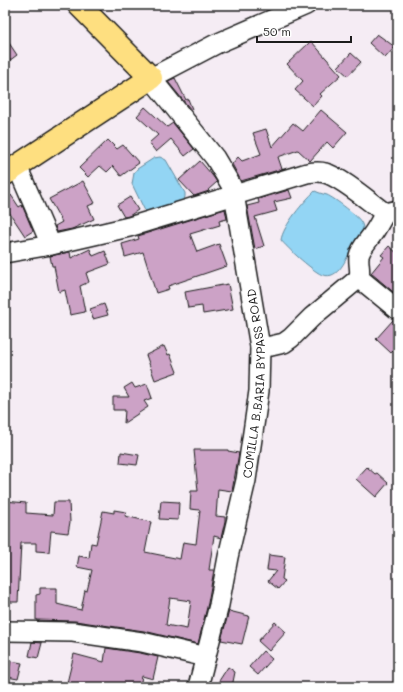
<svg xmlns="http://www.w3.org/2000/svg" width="403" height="692" font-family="Mali,sans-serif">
<rect width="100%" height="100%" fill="#f5ecf4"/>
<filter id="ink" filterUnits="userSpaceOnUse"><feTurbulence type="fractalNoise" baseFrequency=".025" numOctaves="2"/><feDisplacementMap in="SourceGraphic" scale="8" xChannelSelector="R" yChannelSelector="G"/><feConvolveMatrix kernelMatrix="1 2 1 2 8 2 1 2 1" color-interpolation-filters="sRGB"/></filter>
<g filter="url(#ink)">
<path fill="#93d5f4" stroke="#638b9e" d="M160,157L166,160L185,193V197L182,202L146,213L132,184L134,173L137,169L154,158Z
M315,191C319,193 323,194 327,195C334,198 360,217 362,224C366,232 356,241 352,248C346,258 339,280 323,275C316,274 286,247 281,240C283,226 304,201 315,191Z"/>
<path fill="#cca2c6" stroke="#1c1c1c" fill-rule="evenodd" d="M377,34L395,47L385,58L369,43Z
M5,37L17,55L5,64Z
M311,41L341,75L320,94L322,96L313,106L295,90L303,81L287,64Z
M351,53L361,62L348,76L338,67Z
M175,78L186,100L188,99L192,109L191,110L169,83L168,81Z
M145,107L167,127L173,123L194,149L185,156L171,139L156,152L149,143L158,135L137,116Z
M321,110L347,132L333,148L327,142L310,161L298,150L278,157L282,169L241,181L232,164L238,157L242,161L261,154L253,133L266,129L272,147L293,123L303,131Z
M108,140L117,149L123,145L139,163L121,176L113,166L107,172L100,166L88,177L79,168Z
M200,161L212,175L217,182L208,190L209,191L194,196L179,180Z
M83,181L95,203L88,206L94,219L72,229L57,232L55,226L62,222L49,199Z
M289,190L292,198L274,202L277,211L255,217L264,246L255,249L247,206L259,203L258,199Z
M11,195L19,207L22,205L33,231L25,236L5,206V200Z
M130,197L138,210L129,216L124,217L117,205Z
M225,209L227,219L219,221L220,225L190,234L197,252L219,244L227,266L168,286L169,289L156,293L143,252L125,257L122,244L139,239L138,236Z
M389,246L398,254V296L371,273L384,257L381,255Z
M90,249L93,256L105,251L110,264L86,273L89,282L80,286L85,312L70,315L65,290L59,292L54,266H52L50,256L70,252L71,258Z
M228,284L233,309L203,314L202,306L188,308L185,292Z
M104,304L108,315L93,319L90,309Z
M393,320L398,321V346L391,353L376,339Z
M164,346L168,355L170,354L177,372L155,380L146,355Z
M132,383L135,388L147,384L152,398L144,401L148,407L124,423L125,410H113V397H129L124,388Z
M194,450H228V451L239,453L232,491L218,489L216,516L225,517V521L221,538L214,536L209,570H214L208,603L198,644L144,631L75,621L36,620V595L40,594V588H57V604L81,610L85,590L87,591L92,570L77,567L79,556L89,558L91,543L96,544L103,511L114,513V510L126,512L125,516L151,522L145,552L180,559L183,542L196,544L200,510L190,509L191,491H198ZM170,598L191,601L187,629L166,625Z
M121,452L139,455L137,465L120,463Z
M367,467L375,474L377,473L388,483L376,497L356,479Z
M5,501L26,503V513L53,515L54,502H69L70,522L68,533L51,531L49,552L36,551V543H21L18,602H5V553L7,554L9,516H5Z
M161,501L179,502L178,520L159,519Z
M269,555L285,557L282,579L285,581L278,589L268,581L276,571L267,570Z
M229,611L249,616L242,644L221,640Z
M275,622L286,632L269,651L258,641Z
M32,642L42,643L38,658L29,656Z
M106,648L140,653L158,657L153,679L142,676L140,687H66L74,654L104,662Z
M263,651L272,659L258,675L249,667Z
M11,661L22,663L18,679L7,677Z
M228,667L235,672L232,687H223L217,684Z"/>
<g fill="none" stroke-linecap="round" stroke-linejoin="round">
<defs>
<g id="minor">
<path d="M17,166L51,245L129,227L307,173C313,172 319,171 325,173C341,177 371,203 385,213L398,210"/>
<path d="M5,253L51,245"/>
<path d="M359,278C361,270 358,264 359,256C361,247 369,240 374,232C378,226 381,220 385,213"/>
<path d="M260,347L271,346L284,343L291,338L312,317L359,278L398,310"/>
<path d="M5,631L73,632L142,642L206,657"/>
<path id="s1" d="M198,687L219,605L228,557L246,480L259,391L260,347L234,194L231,185L215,158L151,78L216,44L306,5"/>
</g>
<path id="highway" d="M5,174L151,78L79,5"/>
</defs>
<use href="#minor" stroke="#1c1c1c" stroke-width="22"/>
<use href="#highway" stroke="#1c1c1c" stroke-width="25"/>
<use href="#minor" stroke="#fff" stroke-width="19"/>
<use href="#highway" stroke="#fedf80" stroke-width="22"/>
</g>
</g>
<g text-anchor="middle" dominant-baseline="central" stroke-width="3" stroke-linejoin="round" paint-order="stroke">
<g font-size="12" fill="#1c1c1c" stroke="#fff">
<text stroke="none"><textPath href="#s1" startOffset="310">COMILLA B.BARIA BYPASS ROAD</textPath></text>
</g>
</g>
<rect width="403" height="692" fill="none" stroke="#fff" stroke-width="20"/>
<rect x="10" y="10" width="383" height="672" fill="none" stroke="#1c1c1c" stroke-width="1.5" filter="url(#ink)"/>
<path d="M257 36v6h94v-6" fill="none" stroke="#1c1c1c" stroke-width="2"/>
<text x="263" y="36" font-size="12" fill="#1c1c1c" stroke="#ffffff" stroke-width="3" paint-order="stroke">50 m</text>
</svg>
